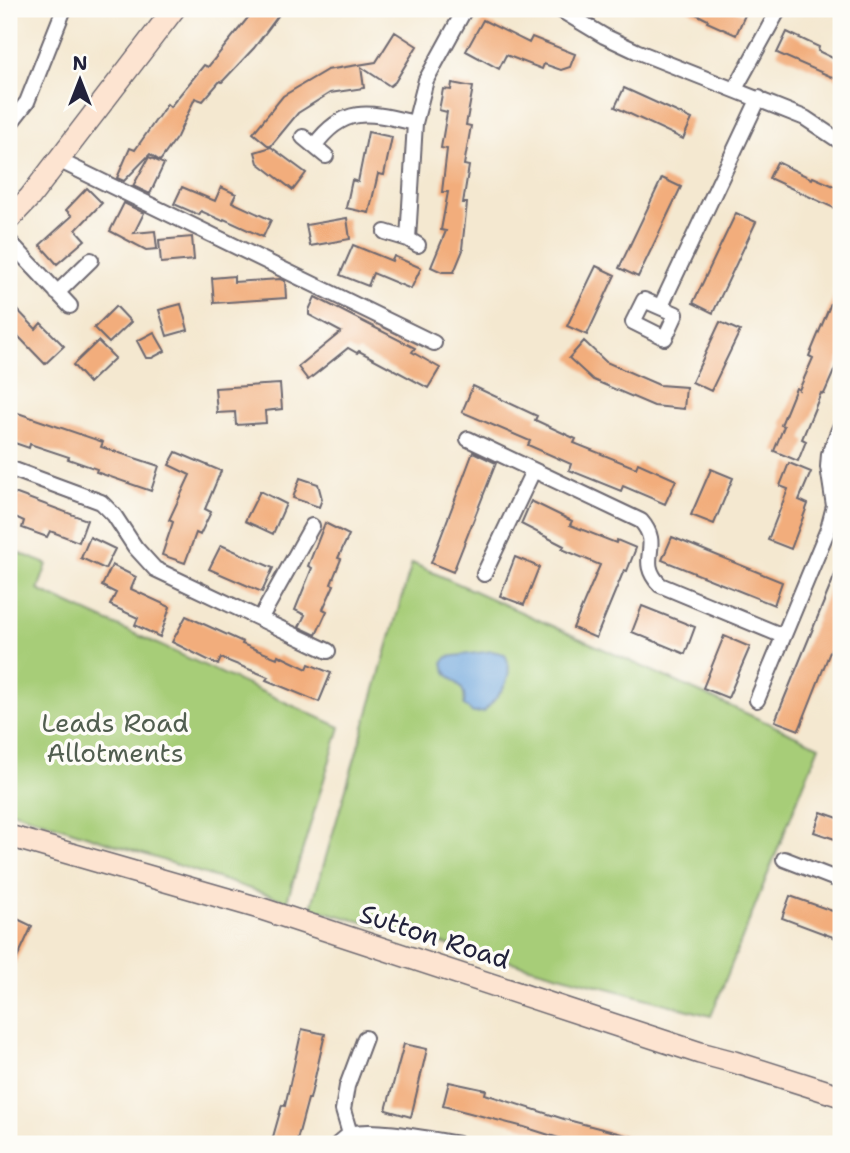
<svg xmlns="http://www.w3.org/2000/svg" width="850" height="1153" font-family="'Shantell Sans',sans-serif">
<rect width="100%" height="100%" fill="#fdfcf7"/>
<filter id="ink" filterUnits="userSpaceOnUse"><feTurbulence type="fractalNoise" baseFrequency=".0143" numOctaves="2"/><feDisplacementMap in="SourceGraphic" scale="14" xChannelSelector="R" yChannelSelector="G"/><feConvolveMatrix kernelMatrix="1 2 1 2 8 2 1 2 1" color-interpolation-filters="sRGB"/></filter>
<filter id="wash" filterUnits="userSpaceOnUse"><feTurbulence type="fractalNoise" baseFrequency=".00686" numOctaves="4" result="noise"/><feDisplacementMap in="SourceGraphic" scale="28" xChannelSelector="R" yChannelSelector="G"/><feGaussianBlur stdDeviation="1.57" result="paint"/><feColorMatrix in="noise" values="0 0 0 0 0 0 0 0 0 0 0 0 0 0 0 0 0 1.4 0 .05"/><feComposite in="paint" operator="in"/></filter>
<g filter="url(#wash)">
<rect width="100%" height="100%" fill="#f4e8d0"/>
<path fill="#a7cd78" stroke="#64785a" stroke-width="2" d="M9,549L47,564L38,590L340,727L287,901L9,810Z
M412,563L819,746L711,1016L311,908Z"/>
<path fill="#6ea6dd" stroke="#48648c" stroke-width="2" d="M492,651L505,654C517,679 499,694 484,712L473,713L464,705C468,679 446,685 443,662L447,657Z"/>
<g id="blocks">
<path fill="#f2ad7c" d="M255,9H268L278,16L254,48L222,82L220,81L203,101L195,98L177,137L160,161L150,154L124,181L117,178L130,148L135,150L167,104L170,107L204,65L208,67Z
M686,9H732L745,15L736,35L707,22L708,20Z
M483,20L529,43L532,37L575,54L570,67L561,70L544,64L542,69L506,55L499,69L466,51Z
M395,32L417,46L395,82L390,86L361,67L364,88L330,93L298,113L270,147L253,133L283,96L327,70L376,62Z
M787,32L819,47L818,51L841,62V81L777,53Z
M452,83L473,87L466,125L471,126L464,165L469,166L463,203H467L462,249L463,250L454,272H442L431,267L446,231L441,230L448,192H442L447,149L441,148L447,112L439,110L443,89L451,90Z
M624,88L692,119L683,139L615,107Z
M368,132L392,137L384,175L378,174L369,213L346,208L352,180L358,182Z
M271,147L306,173L293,190L258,163L255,152Z
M149,157L164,164L150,194L133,186Z
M777,162L812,179L813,177L841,189V196L836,209L769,178Z
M662,178L681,187L638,277L619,268Z
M182,187L215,201L221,187L236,194L232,202L271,220L263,237L224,219L223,221L201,211L199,215L174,204Z
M87,188L102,203L76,230L85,240L57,264L40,245L72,216L66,210Z
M124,203L144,213L134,233L155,231L157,249L146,250L110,231Z
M736,213L756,222L713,313L693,303Z
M347,218L350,239L310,246L306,225Z
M192,237L194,260L161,263L159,240Z
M353,245L392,261L394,256L421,268L411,289L373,273L368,286L340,275Z
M596,266L615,275L587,335L567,326Z
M234,276V282L280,279L285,281L286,298L214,303L212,278Z
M841,279V355L824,394L821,393L812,415L802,439L806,441L798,461L774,451L784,426L781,425L796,388L799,390L813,358L809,356Z
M315,297L415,348L412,352L440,368L428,388L359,351L357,353L348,348L308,380L298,367L341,332L309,315V310Z
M9,301L36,329L41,323L64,346L45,364L17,335L9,343Z
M181,304L188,330L167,336L159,310Z
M116,306L131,322L109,343L94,328Z
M720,322L740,331L711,391L692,382Z
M154,332L165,351L152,358H146L137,341Z
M98,341L115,358L89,383L73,365Z
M584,341L606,362L659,385L686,387L684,409L654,406L593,380L569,358Z
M280,384L282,409L265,411L266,423L236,425L235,412L217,413L215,388Z
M473,386L537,416L535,420L576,439L574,443L636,468L638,463L676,480L665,504L623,486L621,491L569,470L571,464L528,445L530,441L462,412Z
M9,410L103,442L101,447L159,466L151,491L96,472L97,469L68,459L69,457L30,444L29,448L9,441Z
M176,452L221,471L205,509L211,512L200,535L196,533L185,563L162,555L173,522L169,520L190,475L169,465Z
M473,452L496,463L453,572L431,563Z
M789,463L811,472L799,500L808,504L791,549L768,540L788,489L780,486Z
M711,469L733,478L714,524L691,515Z
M300,478L318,484L322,499L319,507L293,498Z
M9,491L87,520L79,542L50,531L47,537L22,528L24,521L9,514Z
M260,491L286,504L273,534L245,521Z
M531,501L572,521L570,525L616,543L617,540L636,548L627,571L624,570L596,638L573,628L600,565L562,549L564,546L521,524Z
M325,523L349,535L338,558L341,559L331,584L334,585L323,609L327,611L316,635L299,627L305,615L295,610L312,568L308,566Z
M90,537L115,549L105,569L81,558Z
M672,537L782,582L774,605L662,560Z
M221,545L273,568L262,592L209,569Z
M515,557L539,567L524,605L500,596Z
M841,560V624L799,730L775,721Z
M112,565L136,577L131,589L170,607L160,637L135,625L138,618L110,605L116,593L102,586Z
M642,606L695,627L685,654L632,632Z
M186,616L243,642L242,644L277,658L278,655L307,669L309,664L331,673L319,702L266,680L268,677L221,658L218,665L172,642Z
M724,636L750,647L728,698L703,688Z
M821,812L841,819V841L814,832Z
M790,896L841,914V940L782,918Z
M9,915L32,926L9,976Z
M302,1029L325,1034L310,1099H308L296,1144H271L282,1105L285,1106Z
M404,1044L427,1049L411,1117L386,1110Z
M449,1082L486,1090L485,1094L564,1119L641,1139L640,1144H564L565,1140L524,1127L443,1106Z"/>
</g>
</g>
<g filter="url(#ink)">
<use href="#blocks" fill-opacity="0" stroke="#6c676f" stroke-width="2"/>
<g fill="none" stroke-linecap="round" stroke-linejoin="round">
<defs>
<path id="street" d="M559,9L604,36L636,51L805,118L841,142
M735,89L779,9
M9,125L27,102L64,9
M303,137L326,156
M315,145C345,104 371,113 415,123
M58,160L434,343
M385,232L408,239L418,245
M408,239L415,123L426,80L465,9
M9,241L70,306
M57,293L91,260
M644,300L676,314L665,338L633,322Z
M661,306L759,98
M468,439L641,521C664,547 635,559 660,585L783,636
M9,468L101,502L114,515L135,547L155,569L328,651
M484,574L533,471
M260,619L312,526
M757,700L828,529L834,506L828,467L829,454L841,425
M784,859L841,881
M350,1134L343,1110L347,1086L365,1038
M338,1144C342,1141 347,1135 351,1134C374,1127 433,1140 458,1144"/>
<path id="secondary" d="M9,219L30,197L174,9
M9,836L259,908L700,1053L734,1062L841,1096"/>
</defs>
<use href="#street" stroke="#6c676f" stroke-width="18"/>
<use href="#secondary" stroke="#6c676f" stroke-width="24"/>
<use href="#street" stroke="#fff" stroke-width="14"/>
<use href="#secondary" stroke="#fde4d1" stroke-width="21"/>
</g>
</g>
<g text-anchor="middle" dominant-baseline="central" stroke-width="7" stroke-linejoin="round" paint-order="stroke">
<g font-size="26" fill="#515e50" stroke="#fdfcf7">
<text x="115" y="722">Leads Road<tspan x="115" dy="30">Allotments</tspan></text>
</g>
<g font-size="26" fill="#22223b" stroke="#fdfcf7">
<text transform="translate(435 936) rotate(18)">Sutton Road</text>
</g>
</g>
<rect width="850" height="1153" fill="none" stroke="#fdfcf7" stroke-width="35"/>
<g transform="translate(80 80)" stroke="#fdfcf7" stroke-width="5" paint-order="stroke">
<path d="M0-5L12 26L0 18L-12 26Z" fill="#22223b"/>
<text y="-10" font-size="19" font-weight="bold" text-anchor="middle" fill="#22223b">N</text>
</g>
</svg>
